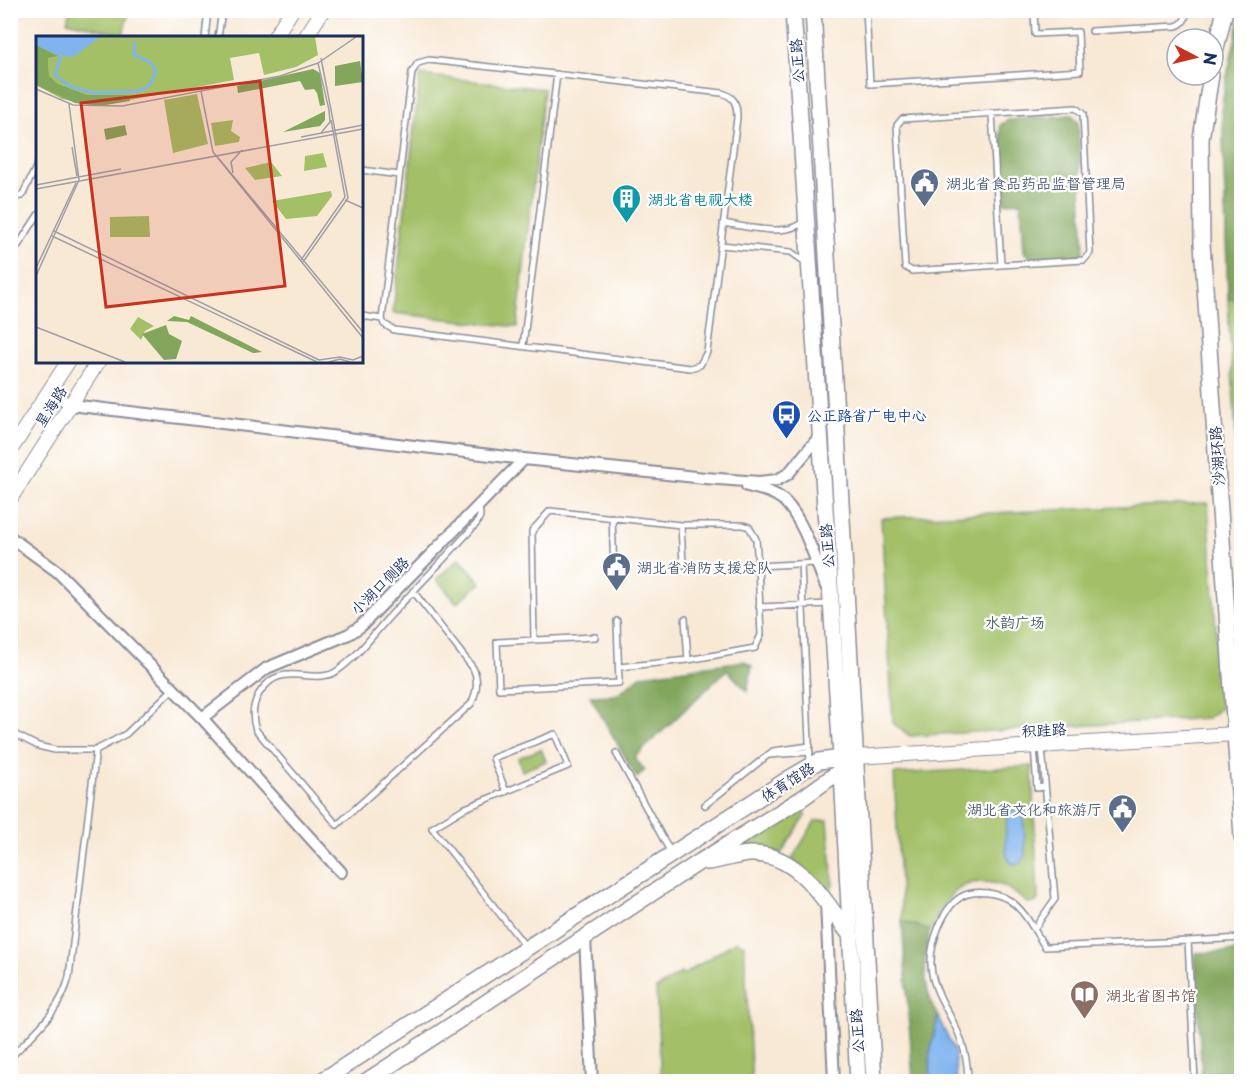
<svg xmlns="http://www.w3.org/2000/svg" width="1252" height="1092" font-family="'Playpen Sans','LXGW WenKai TC',sans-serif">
<rect width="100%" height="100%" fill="#fff"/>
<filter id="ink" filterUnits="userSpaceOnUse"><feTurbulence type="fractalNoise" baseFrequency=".0167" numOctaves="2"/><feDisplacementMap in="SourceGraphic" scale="12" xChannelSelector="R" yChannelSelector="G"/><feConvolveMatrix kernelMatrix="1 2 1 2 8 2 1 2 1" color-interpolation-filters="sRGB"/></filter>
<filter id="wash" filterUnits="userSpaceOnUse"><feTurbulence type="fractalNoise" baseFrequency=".008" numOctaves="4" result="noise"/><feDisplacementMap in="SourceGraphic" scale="24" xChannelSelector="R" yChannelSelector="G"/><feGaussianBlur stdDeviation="1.35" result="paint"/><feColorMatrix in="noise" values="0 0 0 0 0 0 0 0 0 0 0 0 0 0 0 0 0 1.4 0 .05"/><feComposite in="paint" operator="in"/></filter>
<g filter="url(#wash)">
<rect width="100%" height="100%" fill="#f8e9d5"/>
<path fill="#a3c067" stroke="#5f7862" stroke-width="1.5" d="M70,10H129V11L123,35L67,21Z
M1241,15V512L1229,322L1222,104L1227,76Z
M420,75L544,89L517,327L393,313Z
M1208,503L1221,708L1208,718L910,736L893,723L881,518Z
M460,558L481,583L457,603L436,579Z
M541,749L546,761L522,771L518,758Z
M1032,766L1038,900L1035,903H1027C1021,899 1016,893 1009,889C1001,884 991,882 981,882C951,883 942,907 930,931L902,921L894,774Z
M802,808L806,815L781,854L745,846L746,842Z
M828,820L833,883L830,890L792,859L815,821Z
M736,941L744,945L752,1081H661L656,989L681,973L683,975Z"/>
<path fill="#82a65c" stroke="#4e6a5d" stroke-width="1.5" d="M1241,15L1242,299H1228L1222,104L1227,76Z
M1072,115L1078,121L1084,250L1079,256L1032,259L1024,252L1021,202L1004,203L1000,125L1008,120Z
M744,661L752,666L747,691L727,670L634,758L645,770L637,778L590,696L616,695L642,675Z
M902,921L930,931C922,961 923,990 938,1017L930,1053L931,1081H913Z
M1238,951L1242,1007L1241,1081H1202L1195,953Z"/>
<path fill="#80b4ee" stroke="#4e72a6" stroke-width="1.5" d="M1016,809L1023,814L1024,818L1025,855L1022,862C1017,864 1013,866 1009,860C1004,854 1005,818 1009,812Z
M938,1017L954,1050L957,1081H931L930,1053Z"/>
</g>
<g filter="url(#ink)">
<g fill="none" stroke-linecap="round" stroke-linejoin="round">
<defs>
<path id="service" d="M866,10L870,84L1080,71L1078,32L1035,34L1034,10
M1092,31L1176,26C1184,24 1186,18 1187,10
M205,38L208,10
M218,38L222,10
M429,60L722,93C735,97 737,104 737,118L707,352L700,365L690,368L394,330L384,324L382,319L412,72L418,63Z
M992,113L1001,265L912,271L905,267L897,125L902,119L1076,108L1083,114L1090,253L1084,260L1001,265
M362,170L399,175
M10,197L22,196L38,163
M723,223C743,226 789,238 803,221
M721,245L791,252L805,262
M10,258L38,215
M362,316L382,319
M523,346L557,74
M612,517L614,571
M681,525L683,565
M801,564L810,763
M758,566L816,563
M413,591L473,668C479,680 477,692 471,704L337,825L256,730C250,713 254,696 267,684C286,664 317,685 337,671C357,657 373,635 389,617C418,586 448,555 477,523L480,516L479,505
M759,607L829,604
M685,619L688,660
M595,637L497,642L499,689L619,683L617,621
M534,640L532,531L550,511L681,525H743L749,527L756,539L758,566L761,635L755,648L688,660L619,667
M10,732L38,746L55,750H96L126,734L173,689
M1034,746L1037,788L1044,787
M616,753L671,853
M769,755L810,752
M506,792L493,758L555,734L568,766L463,809L432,828L526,947
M705,805L773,751L810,746
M1034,929L1055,899L1042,747
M1188,941L1242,938
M10,1058C34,1033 61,1011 69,977L96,750
M968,1082C968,1061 964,1043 954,1024C945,1005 932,988 931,965C930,945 942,908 961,897C969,892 979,892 988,893C995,894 1003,896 1009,900C1025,910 1035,932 1045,947L1188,941L1195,1082"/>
<path id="minor" d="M49,391L71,405L524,459L705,478L759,482L777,480L788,474L819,437
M747,486C759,489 772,491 782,499C804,518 816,564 828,591
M10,537L58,572L202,718L341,872
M202,718L267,668L349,634L361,626L524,459
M826,902L834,1082
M585,937L592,1082"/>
<path id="tertiary" d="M274,38L292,10
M305,38L323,10
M10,451L68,362
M10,499L98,362
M856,757L1235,734"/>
<path id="secondary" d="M793,10L842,772L858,1082
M813,10L874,1082
M1213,61L1225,10
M1211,75L1201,139L1202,243L1242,837
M707,862C721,861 734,855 749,854C798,851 825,902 851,936
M320,1082L788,779L819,761L850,757
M365,1082L701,861L801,799L847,766"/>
</defs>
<use href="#service" stroke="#8a8c9a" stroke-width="8"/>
<use href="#minor" stroke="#8a8c9a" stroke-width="14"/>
<use href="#tertiary" stroke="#8a8c9a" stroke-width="16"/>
<use href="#secondary" stroke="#8a8c9a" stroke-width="18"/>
<use href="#service" stroke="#fff" stroke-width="5"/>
<use href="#minor" stroke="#fff" stroke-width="10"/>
<use href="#tertiary" stroke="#fff" stroke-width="14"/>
<use href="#secondary" stroke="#fff" stroke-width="15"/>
</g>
</g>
<defs>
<symbol id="civic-pin" viewBox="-11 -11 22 30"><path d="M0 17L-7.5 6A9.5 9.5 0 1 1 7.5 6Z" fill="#5c6f8a" stroke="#fff"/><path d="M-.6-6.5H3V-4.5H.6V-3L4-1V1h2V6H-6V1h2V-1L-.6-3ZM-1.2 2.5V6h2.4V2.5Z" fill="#fff"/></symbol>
<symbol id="building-pin" viewBox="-11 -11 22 30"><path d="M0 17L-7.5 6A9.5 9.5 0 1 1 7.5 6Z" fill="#0f9aa8" stroke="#fff"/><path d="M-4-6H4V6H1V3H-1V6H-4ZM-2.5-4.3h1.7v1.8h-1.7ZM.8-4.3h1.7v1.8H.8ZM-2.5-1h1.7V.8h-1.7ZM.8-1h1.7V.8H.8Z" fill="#fff"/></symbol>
<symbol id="bus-pin" viewBox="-11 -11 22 30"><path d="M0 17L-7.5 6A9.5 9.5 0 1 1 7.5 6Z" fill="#1a4fb4" stroke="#fff"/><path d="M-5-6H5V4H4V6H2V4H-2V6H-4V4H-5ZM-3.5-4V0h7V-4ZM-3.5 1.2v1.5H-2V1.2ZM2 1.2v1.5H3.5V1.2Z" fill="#fff"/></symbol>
<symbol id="library-pin" viewBox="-11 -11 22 30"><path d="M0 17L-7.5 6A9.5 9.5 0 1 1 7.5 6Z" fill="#8d6e63" stroke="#fff"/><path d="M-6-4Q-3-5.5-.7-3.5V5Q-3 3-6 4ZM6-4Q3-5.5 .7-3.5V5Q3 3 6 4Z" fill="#fff"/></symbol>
</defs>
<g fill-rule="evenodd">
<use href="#civic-pin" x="908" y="166" width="33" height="45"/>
<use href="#building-pin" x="610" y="182" width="33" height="45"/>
<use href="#bus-pin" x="770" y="398" width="33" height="45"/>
<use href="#civic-pin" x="600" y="550" width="33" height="45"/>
<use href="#civic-pin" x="1106" y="792" width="33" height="45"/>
<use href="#library-pin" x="1068" y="978" width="33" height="45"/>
</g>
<g text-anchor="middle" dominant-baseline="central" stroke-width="4.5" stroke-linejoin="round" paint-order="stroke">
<g font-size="15" fill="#1b2f5e" stroke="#fff">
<text transform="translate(796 61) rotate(-94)">公正路</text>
<text transform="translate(50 406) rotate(-58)">星海路</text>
<text transform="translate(1216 456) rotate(-94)">沙湖环路</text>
<text transform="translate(826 546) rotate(-94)">公正路</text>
<text transform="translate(379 585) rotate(-45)">小湖口侧路</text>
<text transform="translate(1044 729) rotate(-3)">积跬路</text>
<text transform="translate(787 781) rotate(-32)">体育馆路</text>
<text transform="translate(856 1031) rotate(-93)">公正路</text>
</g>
<g font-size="15" fill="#4e5e75" stroke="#fff" text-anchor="start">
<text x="946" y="182">湖北省食品药品监督管理局</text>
<text x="637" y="566">湖北省消防支援总队</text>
<text x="1102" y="808" text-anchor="end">湖北省文化和旅游厅</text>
</g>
<g font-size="15" fill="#0d838f" stroke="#fff" text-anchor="start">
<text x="648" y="198">湖北省电视大楼</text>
</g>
<g font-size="15" fill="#164399" stroke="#fff" text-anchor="start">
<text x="807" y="414">公正路省广电中心</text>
</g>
<g font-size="15" fill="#4b6261" stroke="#fff">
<text x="1015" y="621">水韵广场</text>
</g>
<g font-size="15" fill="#785e54" stroke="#fff" text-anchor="start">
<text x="1106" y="994">湖北省图书馆</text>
</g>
</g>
<g transform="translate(36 36)">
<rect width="327" height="327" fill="#f8e9d5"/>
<path d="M0,1H279L282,19L260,31L228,39L223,17L194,22L198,44L63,70L26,63L0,49ZM161,58L172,108L137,117L128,64ZM197,84L195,95L204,101L203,106L179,110L175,87ZM287,117L291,131L268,135L269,120ZM235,126L246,140L219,144L209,132ZM295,155L296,160L281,180L250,183L236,165ZM113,180L114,201H74V181ZM102,281L118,290L109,295L105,304L94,293Z" fill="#a3c067"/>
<path d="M0,9L22,20L12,22V31L13,40L22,48L51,59H91L94,65L63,70L39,67L0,49ZM324,25L327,46L299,50V30ZM277,33L284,37L289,69L284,70L281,57L278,53L269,54L264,45L202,57L201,50ZM289,75V84L284,90L247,96ZM89,89L91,99L70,104L68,93ZM138,280L153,284L155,280L226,316L217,317L151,286L131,285ZM130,289L133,298L146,305L140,323L128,324L106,298Z" fill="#82a65c"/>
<path d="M0,1H64L37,21L21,19L0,9Z" fill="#80b4ee"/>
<path fill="none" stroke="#80b4ee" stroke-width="3" d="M25,20L19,39L34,50L58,57L102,55L114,49L120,35L114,26L98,19L99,6"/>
<path fill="none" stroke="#a09fa5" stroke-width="1.5" d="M282,27L293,74M0,53L37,69L86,70L244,40L282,27L320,1M165,55L177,116M285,97L294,86L293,74M265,101L327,89M36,111L41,140M177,116L327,302M179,118L327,296M197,137L195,126L206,114M0,149L85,133M0,153L327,93M309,164L327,172M18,195L283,324L304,321L317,324L327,320M16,200L281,326M265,224L309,161L295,84M267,226L312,162L285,22M0,232L40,147M0,240L43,144L33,68M0,291L89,326M293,326L304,323L314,326"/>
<path fill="#c8321e" fill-opacity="0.15" stroke="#c8321e" stroke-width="3" d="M224,45L249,250L70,271L45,67Z"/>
<rect width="327" height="327" fill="none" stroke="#1b2f5e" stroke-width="3"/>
</g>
<rect width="1252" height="1092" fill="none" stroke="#fff" stroke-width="36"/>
<g transform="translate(1195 57) rotate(97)"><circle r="28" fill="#ffffff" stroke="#a4acbf" stroke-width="1.5"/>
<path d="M0-4.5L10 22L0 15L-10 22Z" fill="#c8321e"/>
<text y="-9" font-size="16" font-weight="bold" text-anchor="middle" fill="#1b2f5e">N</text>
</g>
</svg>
